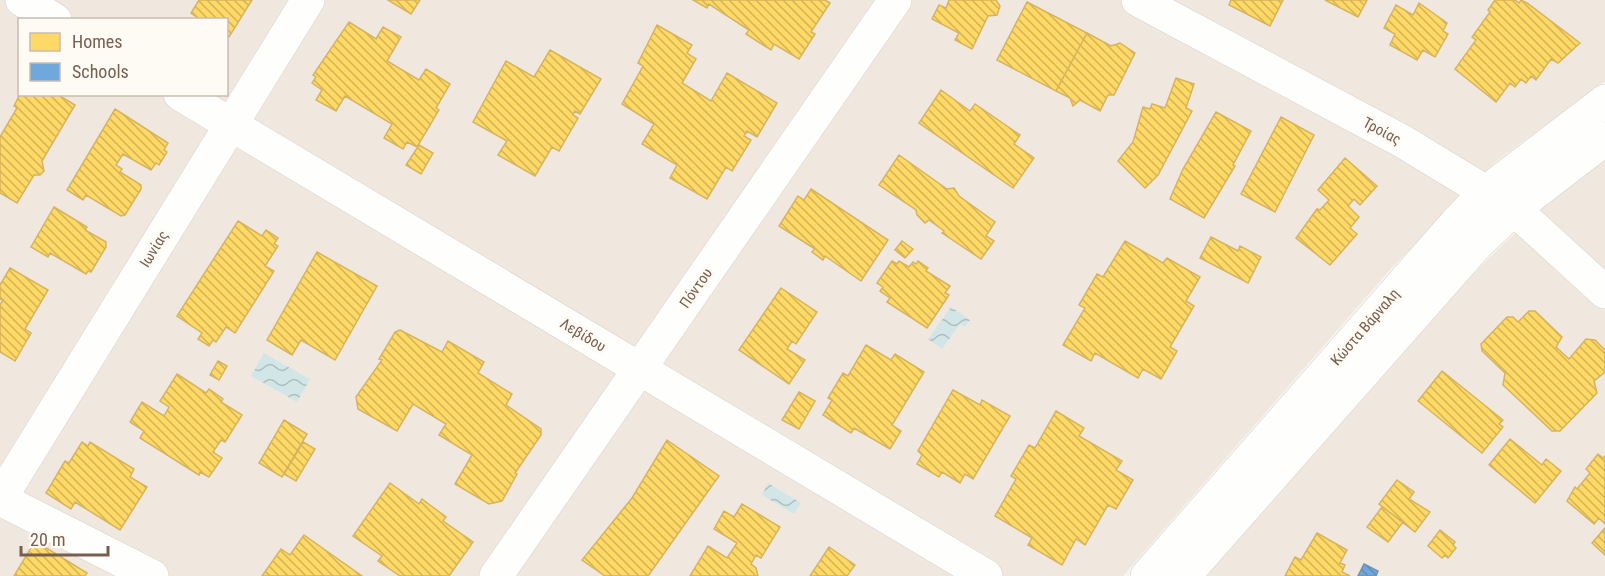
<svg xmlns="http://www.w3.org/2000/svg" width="1605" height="576" font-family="'Roboto Condensed',sans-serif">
<defs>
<pattern id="water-waves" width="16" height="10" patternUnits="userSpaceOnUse" patternTransform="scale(1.5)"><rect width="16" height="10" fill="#d2e6e8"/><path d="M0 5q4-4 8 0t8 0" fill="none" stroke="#afbebe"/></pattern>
<pattern id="homes-back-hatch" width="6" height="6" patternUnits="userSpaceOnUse" patternTransform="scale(1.5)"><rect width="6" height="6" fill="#ffd966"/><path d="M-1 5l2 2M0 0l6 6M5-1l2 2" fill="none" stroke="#d3b356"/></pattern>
<pattern id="schools-back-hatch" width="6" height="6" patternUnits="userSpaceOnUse" patternTransform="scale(1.5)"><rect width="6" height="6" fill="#6fa8dc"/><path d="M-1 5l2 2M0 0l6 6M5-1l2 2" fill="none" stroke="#608cb5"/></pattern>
</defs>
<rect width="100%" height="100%" fill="#f8f5f0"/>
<path fill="#f0e8df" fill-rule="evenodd" d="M0,0H1605V81L1494,163L1389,271L1123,576H0ZM20,20H226V94H20Z
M1605,160V576H1206L1323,436L1437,308L1537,212Z"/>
<path fill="url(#water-waves)" d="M951,307L970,320L965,327L960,324L942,349L928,339Z
M264,353L310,379L297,402L251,376Z
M768,483L801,503L794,514L762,495Z"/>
<path fill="url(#homes-back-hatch)" stroke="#d6b45f" stroke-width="1.5" d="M199,0H252L229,37L226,35V20H201L191,13Z
M388,0H420L411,14Z
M693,0H825L830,3L811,32L815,34L799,59L774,44L771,50L746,34L749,30L709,4L707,8Z
M949,0H996L1000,6L997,15L988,16L972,49L955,40L959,33L932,19L939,5L946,8Z
M1231,0H1283L1270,26L1229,5Z
M1325,0H1367L1358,17Z
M1495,0H1515L1519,3L1521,0L1527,3L1580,43L1558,63L1551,59L1536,80L1531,76L1526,83L1521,79L1515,87L1510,83L1496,102L1455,69L1476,40L1472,37L1490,12L1488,10Z
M1027,2L1087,33L1056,91L997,60Z
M1419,3L1447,23L1443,31L1448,34L1435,57L1423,50L1417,60L1390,45L1395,34L1384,28L1396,5L1413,15Z
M349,22L376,39L383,27L401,37L387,61L419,80L426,69L450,84L436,108L439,110L417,147L407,142L403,149L384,138L392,124L345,96L336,111L316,100L322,90L312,83L316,77L313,75Z
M657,25L692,45L687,53L696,59L682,83L711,101L727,73L777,103L757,137L747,131L744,136L751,140L732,171L726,167L707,199L670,178L677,165L642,144L654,124L622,104L643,66L638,63Z
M1087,33L1111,46L1120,43L1135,53L1114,95H1108L1100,111L1080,100L1073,106L1070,98L1056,91Z
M550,50L601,79L580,114L575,111L573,115L578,118L559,151L552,147L535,176L498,155L507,141L473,122L506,61L534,77Z
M1176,78L1194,84L1186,108L1192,111L1158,175L1145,188L1118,161L1133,142L1143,107L1150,109L1152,104L1165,108Z
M941,90L970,111L975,104L1020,135L1014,144L1034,158L1013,188L919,123Z
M20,94H57L75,105L42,161L44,171L40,175H34L17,203L0,193V137L17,108L14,106Z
M115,109L168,143L164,150L167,152L159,165L156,163L151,170L123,154L116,165L122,169L120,172L141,185V189L125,215L121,216L86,195L83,200L67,190Z
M1216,112L1251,131L1233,165L1235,166L1204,218L1170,199L1183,169Z
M1281,117L1314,135L1275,212L1241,194Z
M419,145L433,153L421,174L406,165Z
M899,155L947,189L954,188L959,196L995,222L986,236L994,241L981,259L942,233L944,231L929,220L925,223L917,215L916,210L879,185Z
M1345,158L1377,186L1360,205L1354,199L1348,206L1359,217L1350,228L1357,234L1330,265L1296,238L1317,209L1320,210L1329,200L1318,190Z
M811,189L888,240L861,281L825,256L823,260L812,252L815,249L779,226L798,196L804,200Z
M54,207L87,227L85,230L106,242V247L91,272L88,271L86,274L50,253L48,257L31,247Z
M238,221L262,236L266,230L278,238L274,244L278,246L265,266L274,271L235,333L226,327L216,342L213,340L209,346L198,339L202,333L177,316Z
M1211,237L1238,251L1240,246L1261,257L1248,283L1200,258Z
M902,241L913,249L905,258L895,250Z
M1125,241L1163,263L1167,258L1200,277L1186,301L1194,306L1170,347L1177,351L1161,379L1143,369L1138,378L1095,353L1091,361L1063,345L1085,308L1079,305L1097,274L1103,277Z
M317,252L377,286L335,360L301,340L292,355L267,340Z
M892,261L897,264L899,261L909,267L913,262L916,264L918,261L928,268L926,271L950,286L945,293L949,295L927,328L887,302L890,298L880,291L883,287L877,283Z
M10,268L48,290L25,329L31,333L15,361L0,352V305L3,300L0,299V285Z
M781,288L817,312L796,344L792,341L787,349L805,360L789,384L739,350Z
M1529,311H1535L1562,337L1556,347L1569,359L1586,339L1595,340L1605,350V372L1594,381L1597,393L1560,431H1552L1503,385L1505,373L1482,351L1481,344L1507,317H1513L1518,322Z
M400,330L442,352L448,341L484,362L478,373L512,394L506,405L541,429V435L515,473L517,474L502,501L489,504L455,484L472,455L439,435L446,424L413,404L397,431L358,409L356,397L382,360L379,359L395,332Z
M866,345L891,360L895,354L924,372L892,425L901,431L890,449L854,428L851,433L823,415L832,400L828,398L843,373L848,376Z
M218,361L227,366L219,380L210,375Z
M1442,371L1503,420L1499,424L1503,427L1482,453L1418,401Z
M177,374L206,393L209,389L223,399L221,402L242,415L225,442L221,440L213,452L222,458L209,477L200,472L199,475L140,438L144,431L130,422L142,402L164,416L169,407L160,401Z
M953,390L980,405L982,400L1010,416L973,479L965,474L960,483L942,472L939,477L917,464L922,455L918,451Z
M799,392L815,401L799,429L782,420Z
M1056,411L1084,428L1079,436L1122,461L1116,470L1133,480L1116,509L1108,505L1085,545L1076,539L1062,565L1028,545L1032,538L995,516L1016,479L1011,476L1029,445L1035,448Z
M284,420L307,434L282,477L259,463Z
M1510,439L1542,465L1546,459L1561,471L1535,503L1489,465Z
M667,440L719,476L648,576H605L582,560L632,498Z
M82,442L88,446L90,442L134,469L130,477L147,487L120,530L75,502L71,509L46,493L65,461L69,463Z
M303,442L315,449L296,481L284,474Z
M1598,454L1603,458L1605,456V524L1599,518L1594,524L1567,501L1575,487L1577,489L1590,473L1586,469Z
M1397,480L1414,492L1409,499L1430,512L1415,532L1379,504Z
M390,483L419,504L422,499L446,517L443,521L473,542L449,576H400L378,561L382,556L353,536Z
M742,504L780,527L761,558L756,555L751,564L756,568L758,576H690L708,546L727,558L737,543L714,529L724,511L734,517Z
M1382,507L1403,522L1388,542L1367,527Z
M1605,528V555L1592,543Z
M1440,530L1455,542L1453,545L1456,548L1448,558L1445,555L1442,558L1428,546Z
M1317,533L1347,550L1340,563L1345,565L1342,572L1350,576H1285L1295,557L1301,560Z
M304,535L362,576H262L281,549L290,555Z
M35,541L87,573L85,576H14Z
M829,547L855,565L847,576H810Z"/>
<path fill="url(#schools-back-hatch)" stroke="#7192b2" stroke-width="1.5" d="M1364,564L1378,571L1376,576H1358Z"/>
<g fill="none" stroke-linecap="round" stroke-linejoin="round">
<defs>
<path id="minor" d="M22,0L55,20
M1138,0L1402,141L1514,209L1605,292
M180,94L986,576
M0,499L308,0
M0,499L152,576
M496,576L895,0
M1147,576L1456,223L1486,192L1605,101
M1184,576L1476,245L1514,209L1605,139"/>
</defs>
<use href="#minor" stroke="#d6d1cb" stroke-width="34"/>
<use href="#minor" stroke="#fefefd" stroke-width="33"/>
</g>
<g text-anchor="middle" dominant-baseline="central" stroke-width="6" stroke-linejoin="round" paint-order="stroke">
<g font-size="15" fill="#775f50" stroke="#fefaf4">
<text transform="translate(1382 131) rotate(28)">Τροίας</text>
<text transform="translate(154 249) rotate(-58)">Ιωνίας</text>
<text transform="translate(696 288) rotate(-55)">Πόντου</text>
<text transform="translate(1365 327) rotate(-49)">Κώστα Βάρναλη</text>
<text transform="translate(583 335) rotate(31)">Λεβίδου</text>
</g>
</g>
<rect x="18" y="18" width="210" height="78" fill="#fefaf4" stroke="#c8bcb2" stroke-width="1.5"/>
<rect x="30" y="33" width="30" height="18" fill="#ffd966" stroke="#c8bcb2" stroke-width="1.5"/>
<text x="72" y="48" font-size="18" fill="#775f50">Homes</text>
<rect x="30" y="63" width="30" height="18" fill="#6fa8dc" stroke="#c8bcb2" stroke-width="1.5"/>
<text x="72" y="78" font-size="18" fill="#775f50">Schools</text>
<path d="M21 546v9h87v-9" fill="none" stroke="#775f50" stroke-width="3"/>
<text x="30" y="546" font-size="18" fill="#775f50" stroke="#fefaf4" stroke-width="4.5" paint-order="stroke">20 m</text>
</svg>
